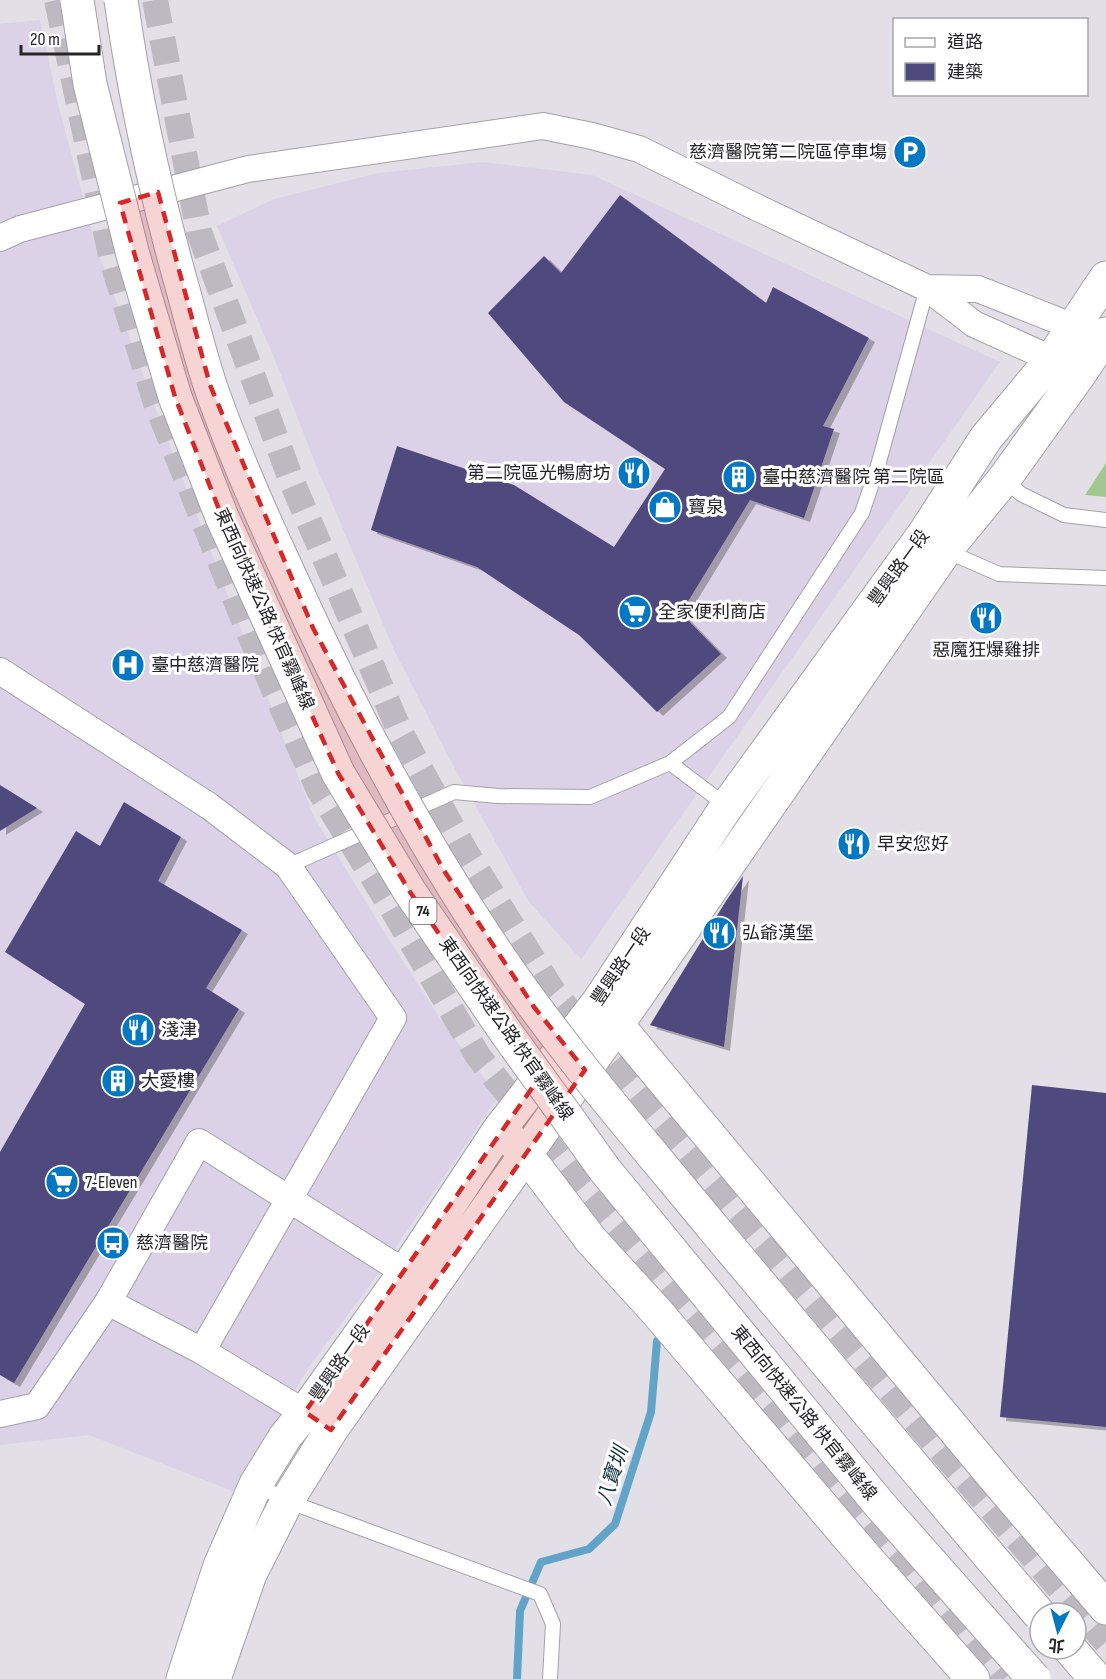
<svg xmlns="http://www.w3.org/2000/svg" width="1106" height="1679" font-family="'Sofia Sans Condensed','Noto Sans TC',sans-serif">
<defs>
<filter id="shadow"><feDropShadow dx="6" dy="4" stdDeviation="0" flood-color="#0004"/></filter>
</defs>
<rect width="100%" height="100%" fill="#e2dfe6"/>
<path fill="#dcd2e7" d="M40,20L59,108L96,246L155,407L314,817L386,935L439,1017L498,1097L371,1284L308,1368L237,1493L89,1435L0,1445V24Z
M483,162L592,175L1000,362L581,959L529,902L449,758L394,650L316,465L275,360L217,226L274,199L378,173Z"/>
<path fill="#a3c791" d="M1106,463V497L1085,495Z"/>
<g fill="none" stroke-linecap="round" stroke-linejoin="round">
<path stroke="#62a4c8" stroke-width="8" d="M517,1679L520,1611L541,1562L589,1549L615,1524L651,1412L657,1341"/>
</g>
<path fill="#50497e" filter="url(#shadow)" d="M620,195L766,303L773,287L869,338L823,426L834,429L804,518L750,500L681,613L721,654L657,712L579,635L477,567L371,530L397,446L514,485L614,547L665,469L564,402L488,313L544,256L561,273Z
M0,785L37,808L0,831Z
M124,802L181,837L158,881L242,930L206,988L239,1009L14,1383L0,1375V1152L85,1004L5,952L76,831L100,846Z
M743,876L724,1047L650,1025L726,901Z
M1032,1085L1106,1093V1427L1000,1417Z"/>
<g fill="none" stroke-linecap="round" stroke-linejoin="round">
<path stroke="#bcbac0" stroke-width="26" stroke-dasharray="26 13" stroke-linecap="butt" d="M57,0L112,260L156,403L250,635L319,790L392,908L478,1056L582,1187L1004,1679
M155,0L199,232L292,482L401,734L465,851L552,990L588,1034L933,1441L1106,1642"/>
<defs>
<path id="lane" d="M1004,479L1021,494L1064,515L1106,520
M944,550L999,574L1106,578
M728,807L670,763L729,717L862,513L877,469L927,288
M288,866L454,792L498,796L590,797L670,763
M256,1484L287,1501L540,1594L553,1624L550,1679"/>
<path id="street" d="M0,238L20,229L248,169L543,126L592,136L639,149L756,207L927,288L974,324L1067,366
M927,288L978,289L1089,333
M0,671L209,806L288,866L393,1018L202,1351
M0,1414L37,1406L108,1302
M320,1422L202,1351L108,1302L199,1142L420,1282"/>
<path id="secondary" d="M604,1009L999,1483L1106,1608
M510,1139L525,1153L591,1240L656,1311L867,1559L973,1679
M183,1679L220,1566L256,1484L285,1437L305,1412L405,1272L499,1130L599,1001L727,806L924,534L986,438L1052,359L1106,278
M214,1679L250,1574L287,1501L331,1430L617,1025L945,551L1004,479L1081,372L1106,334"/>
<path id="highway" d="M1070,1649L1096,1679"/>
</defs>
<use href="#lane" stroke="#a3a1a8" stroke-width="16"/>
<use href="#street" stroke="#a3a1a8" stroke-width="28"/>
<use href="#secondary" stroke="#a3a1a8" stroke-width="35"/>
<use href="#highway" stroke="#a3a1a8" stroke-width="35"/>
<use href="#lane" stroke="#fff" stroke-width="14"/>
<use href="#street" stroke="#fff" stroke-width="26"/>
<use href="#secondary" stroke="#fff" stroke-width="33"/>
<use href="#highway" stroke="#fff" stroke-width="33"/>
<defs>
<path id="highway-bridge" d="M77,0L90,84L133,255L175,397L222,517L338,773L410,892L505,1031L605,1170L880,1505L1034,1679
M121,0C135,100 157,199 185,297C193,327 201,358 211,388C233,451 260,512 288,572C345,699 410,823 487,939C555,1042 637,1135 715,1230C823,1359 930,1487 1040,1615"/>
</defs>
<use href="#highway-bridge" stroke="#a3a1a8" stroke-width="35" stroke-linecap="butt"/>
<use href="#highway-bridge" stroke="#fff" stroke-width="33"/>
</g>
<path fill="#d62828" fill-opacity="0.2" stroke="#d62828" stroke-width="4.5" stroke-dasharray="12 8" stroke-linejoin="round" d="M158,192L210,385L313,628L443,869L534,1007L585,1070L331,1430L305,1412L539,1078L410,892L338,773L222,517L175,397L120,203Z"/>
<defs>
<symbol id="parking-disc" viewBox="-11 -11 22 22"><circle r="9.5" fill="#0178c1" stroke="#fff"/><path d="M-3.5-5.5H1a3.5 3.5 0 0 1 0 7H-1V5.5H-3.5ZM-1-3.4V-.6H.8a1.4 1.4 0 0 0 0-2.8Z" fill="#fff"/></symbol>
<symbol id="restaurant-disc" viewBox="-11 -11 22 22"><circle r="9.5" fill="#0178c1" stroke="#fff"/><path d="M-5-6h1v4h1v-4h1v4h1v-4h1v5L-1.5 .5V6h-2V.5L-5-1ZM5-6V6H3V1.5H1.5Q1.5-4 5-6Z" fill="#fff"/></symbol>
<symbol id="building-disc" viewBox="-11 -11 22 22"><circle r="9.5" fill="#0178c1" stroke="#fff"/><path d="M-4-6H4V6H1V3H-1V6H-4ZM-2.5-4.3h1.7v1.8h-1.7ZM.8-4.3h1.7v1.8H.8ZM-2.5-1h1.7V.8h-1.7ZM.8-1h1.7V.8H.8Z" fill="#fff"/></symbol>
<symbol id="shop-disc" viewBox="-11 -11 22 22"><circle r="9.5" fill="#0178c1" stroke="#fff"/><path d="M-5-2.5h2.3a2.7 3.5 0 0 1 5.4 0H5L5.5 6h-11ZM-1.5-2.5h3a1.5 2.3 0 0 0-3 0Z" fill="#fff"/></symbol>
<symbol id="supermarket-disc" viewBox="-11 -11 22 22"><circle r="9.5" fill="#0178c1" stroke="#fff"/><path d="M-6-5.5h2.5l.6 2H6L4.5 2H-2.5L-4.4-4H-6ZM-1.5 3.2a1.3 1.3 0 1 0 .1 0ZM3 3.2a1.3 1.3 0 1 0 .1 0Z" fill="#fff"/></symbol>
<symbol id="hospital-disc" viewBox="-11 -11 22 22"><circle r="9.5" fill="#0178c1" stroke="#fff"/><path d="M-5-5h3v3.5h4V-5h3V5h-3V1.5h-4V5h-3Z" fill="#fff"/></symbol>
<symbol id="bus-disc" viewBox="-11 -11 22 22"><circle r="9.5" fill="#0178c1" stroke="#fff"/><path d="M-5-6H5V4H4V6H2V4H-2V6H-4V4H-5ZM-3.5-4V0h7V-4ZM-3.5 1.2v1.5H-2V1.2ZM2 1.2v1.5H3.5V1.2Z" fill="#fff"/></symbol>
</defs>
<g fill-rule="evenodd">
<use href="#parking-disc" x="891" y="133" width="38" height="38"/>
<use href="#restaurant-disc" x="615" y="454" width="38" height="38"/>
<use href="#building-disc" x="720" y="458" width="38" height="38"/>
<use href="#shop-disc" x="646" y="488" width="38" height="38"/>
<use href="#supermarket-disc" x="616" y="593" width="38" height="38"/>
<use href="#restaurant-disc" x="967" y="599" width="38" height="38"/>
<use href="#hospital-disc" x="109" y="646" width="38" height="38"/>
<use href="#restaurant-disc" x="835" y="825" width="38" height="38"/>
<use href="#restaurant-disc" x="700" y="914" width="38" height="38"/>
<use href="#restaurant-disc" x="119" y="1011" width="38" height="38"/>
<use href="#building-disc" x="99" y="1062" width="38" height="38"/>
<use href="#supermarket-disc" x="43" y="1163" width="38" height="38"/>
<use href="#bus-disc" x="94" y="1224" width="38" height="38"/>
</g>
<g text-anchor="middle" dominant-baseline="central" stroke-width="6" stroke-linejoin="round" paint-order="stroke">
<rect fill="#fff" stroke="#666668" stroke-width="1.5" x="409.5" y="898" width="27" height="26" rx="4.5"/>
<g font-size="16" font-weight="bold" fill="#252427">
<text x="423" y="911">74</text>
</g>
<g font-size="18" fill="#252427" stroke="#fff" text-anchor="start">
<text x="887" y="152" text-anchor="end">慈濟醫院第二院區停車塲</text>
<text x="611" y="473" text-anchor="end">第二院區光暢廚坊</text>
<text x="762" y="477">臺中慈濟醫院 第二院區</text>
<text x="688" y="507">寶泉</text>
<text x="658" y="612">全家便利商店</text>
<text x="986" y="650" text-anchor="middle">惡魔狂爆雞排</text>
<text x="151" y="665">臺中慈濟醫院</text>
<text x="877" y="844">早安您好</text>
<text x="742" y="933">弘爺漢堡</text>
<text x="161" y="1030">淺津</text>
<text x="141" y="1081">大愛樓</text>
<text x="85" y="1182">7-Eleven</text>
<text x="136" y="1243">慈濟醫院</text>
</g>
<g font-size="18" fill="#252427" stroke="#fff">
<text transform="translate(899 568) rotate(-54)">豐興路一段</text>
<text transform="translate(264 609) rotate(66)">東西向快速公路 快官霧峰線</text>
<text transform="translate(621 966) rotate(-56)">豐興路一段</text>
<text transform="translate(506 1029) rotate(55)">東西向快速公路 快官霧峰線</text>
<text transform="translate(340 1363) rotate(-55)">豐興路一段</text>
<text transform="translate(804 1413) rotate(51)">東西向快速公路 快官霧峰線</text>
</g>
<g font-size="20" font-style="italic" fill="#133242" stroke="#fff">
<text transform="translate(613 1476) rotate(-72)">八寶圳</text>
</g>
</g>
<rect x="893" y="18" width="195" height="78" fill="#ffffff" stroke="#a8a7a9" stroke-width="1.5"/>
<rect x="905" y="38" width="30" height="9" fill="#ffffff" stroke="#a8a7a9" stroke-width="1.5"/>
<text x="947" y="48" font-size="18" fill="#252427">道路</text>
<rect x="905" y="63" width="30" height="18" fill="#50497e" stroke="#a8a7a9" stroke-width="1.5"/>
<text x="947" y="78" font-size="18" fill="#252427">建築</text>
<g transform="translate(1058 1631) rotate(186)"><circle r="28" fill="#ffffff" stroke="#a8a7a9" stroke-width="1.5"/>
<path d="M0-4.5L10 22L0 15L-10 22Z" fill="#0178c1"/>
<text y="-9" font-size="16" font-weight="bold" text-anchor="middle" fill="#252427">北</text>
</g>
<path d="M21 45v9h78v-9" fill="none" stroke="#252427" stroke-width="3"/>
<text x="30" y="45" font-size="18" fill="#252427" stroke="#ffffff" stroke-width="4.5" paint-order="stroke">20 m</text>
</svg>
